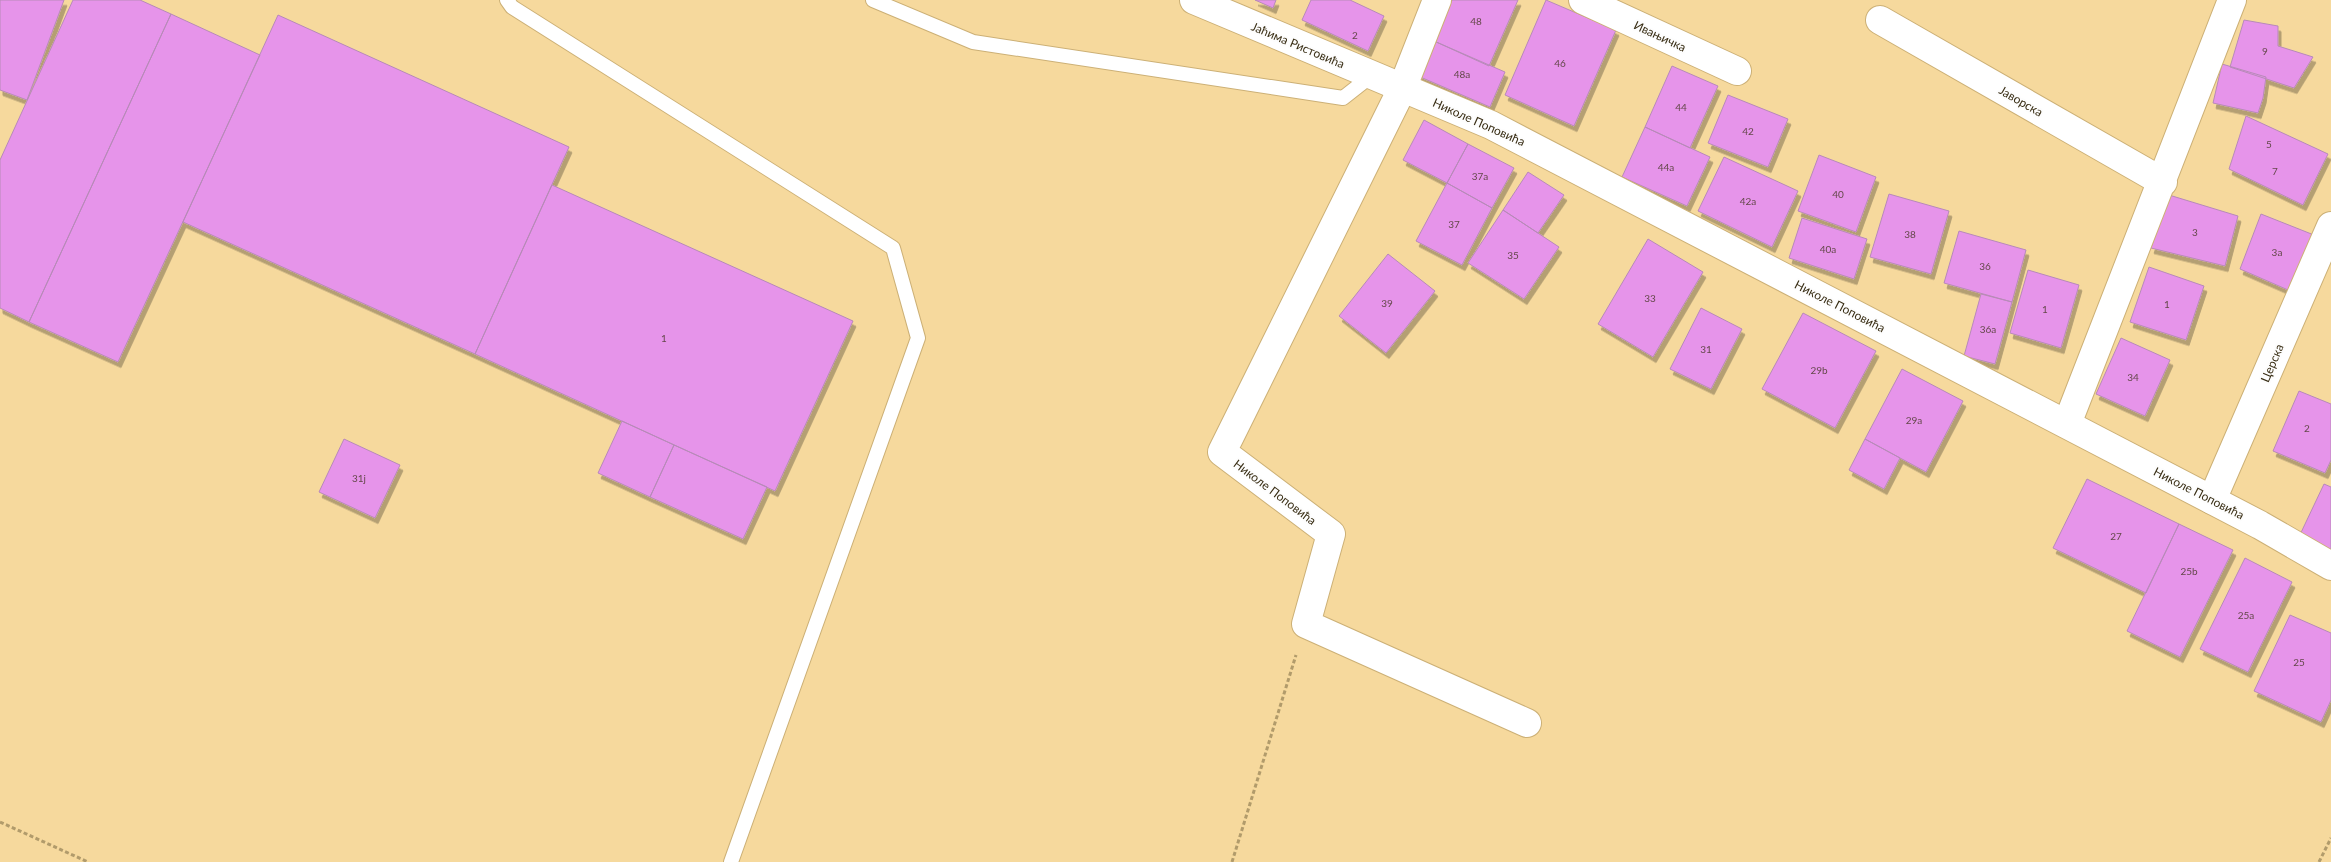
<svg xmlns="http://www.w3.org/2000/svg" width="2331" height="862" font-family="Lato,sans-serif">
<defs>
<filter id="shadow"><feDropShadow dx="3" dy="5.5" stdDeviation="0" flood-color="#0004"/></filter>
</defs>
<rect width="100%" height="100%" fill="#f6d99d"/>
<path fill="#e694ea" stroke="#b78ab8" filter="url(#shadow)" d="M0,0H64L27,100L0,90Z
M73,0H140L171,14L29,322L0,308V160Z
M1255,0H1276L1273,8Z
M1311,0H1350L1384,16L1368,51L1302,20Z
M1452,0H1518L1489,66L1434,41Z
M1546,0L1616,30L1574,126L1505,95Z
M171,14L260,55L118,362L29,322Z
M278,15L569,147L475,354L183,222Z
M2244,20L2278,26V46L2313,57L2294,88L2230,67Z
M1434,41L1505,72L1490,107L1418,76Z
M2222,64L2266,77L2263,98L2258,113L2213,103Z
M1672,66L1718,86L1690,148L1645,127Z
M1728,95L1788,119L1768,167L1708,143Z
M2246,116L2328,154L2303,205L2229,169Z
M1424,120L1468,144L1447,183L1403,160Z
M1645,127L1710,157L1687,206L1622,177Z
M1468,144L1514,168L1492,208L1447,183Z
M1819,155L1876,177L1856,232L1798,211Z
M1724,157L1798,191L1772,247L1698,211Z
M1528,172L1564,195L1538,233L1503,210Z
M1447,183L1492,208L1462,265L1416,241Z
M552,185L853,321L775,491L475,354Z
M1889,194L1949,211L1931,274L1870,257Z
M2169,195L2238,216L2225,266L2151,248Z
M1503,210L1559,247L1524,299L1468,263Z
M2261,214L2314,235L2295,293L2240,269Z
M1802,218L1867,239L1854,279L1789,258Z
M1959,231L2026,250L2012,302L1944,283Z
M1648,239L1703,272L1653,357L1598,324Z
M1388,254L1435,291L1386,353L1339,316Z
M2149,267L2204,286L2186,340L2130,322Z
M2028,270L2079,285L2061,348L2010,333Z
M1981,294L2012,302L1995,364L1964,356Z
M1701,308L1742,329L1711,389L1670,369Z
M1803,313L1876,351L1835,428L1762,389Z
M2121,338L2170,360L2145,416L2096,394Z
M1902,369L1963,401L1926,472L1865,439Z
M2299,391L2331,404V460L2325,473L2273,451Z
M622,421L674,445L650,497L598,473Z
M344,439L400,465L375,518L319,492Z
M1865,439L1900,458L1884,489L1849,470Z
M674,445L767,487L743,539L650,497Z
M2087,479L2179,524L2146,593L2053,548Z
M2324,484L2331,487V557L2297,541Z
M2179,524L2233,550L2180,657L2127,631Z
M2245,558L2292,582L2248,672L2200,649Z
M2290,615L2331,633V700L2321,722L2254,691Z"/>
<g fill="none" stroke-linecap="round" stroke-linejoin="round">
<defs>
<path id="lane" d="M507,0L512,7L893,248L918,338L731,862
M873,0L973,42L1343,98L1371,76"/>
<path id="street" d="M1437,0L1402,89L1222,452L1331,534L1306,624L1527,723
M1583,0L1737,71
M1880,20L2163,182
M2067,424L2232,0
M2212,500L2331,226"/>
<path id="secondary" d="M1194,0L1491,125L2260,525L2331,566"/>
</defs>
<use href="#lane" stroke="#ccb076" stroke-width="16"/>
<use href="#street" stroke="#ccb076" stroke-width="30"/>
<use href="#secondary" stroke="#ccb076" stroke-width="30"/>
<path stroke="#b19b6b" stroke-width="3" stroke-dasharray="4 2.5" stroke-linecap="butt" d="M0,822L88,862
M1232,862L1296,655
M2319,862L2331,838"/>
<use href="#lane" stroke="#fff" stroke-width="14"/>
<use href="#street" stroke="#fff" stroke-width="28"/>
<use href="#secondary" stroke="#fff" stroke-width="28"/>
</g>
<g text-anchor="middle" dominant-baseline="central" stroke-width="4" stroke-linejoin="round" paint-order="stroke">
<g font-size="10" fill="#64484a">
<text x="1476" y="21">48</text>
<text x="1355" y="35">2</text>
<text x="2265" y="51">9</text>
<text x="1560" y="63">46</text>
<text x="1462" y="74">48a</text>
<text x="1681" y="107">44</text>
<text x="1748" y="131">42</text>
<text x="2269" y="144">5</text>
<text x="1666" y="167">44a</text>
<text x="2275" y="171">7</text>
<text x="1480" y="176">37a</text>
<text x="1838" y="194">40</text>
<text x="1748" y="201">42a</text>
<text x="1454" y="224">37</text>
<text x="2195" y="232">3</text>
<text x="1910" y="234">38</text>
<text x="1828" y="249">40a</text>
<text x="2277" y="252">3a</text>
<text x="1513" y="255">35</text>
<text x="1985" y="266">36</text>
<text x="1650" y="298">33</text>
<text x="1387" y="303">39</text>
<text x="2167" y="304">1</text>
<text x="2045" y="309">1</text>
<text x="1988" y="329">36a</text>
<text x="664" y="338">1</text>
<text x="1706" y="349">31</text>
<text x="1819" y="370">29b</text>
<text x="2133" y="377">34</text>
<text x="1914" y="420">29a</text>
<text x="2307" y="428">2</text>
<text x="359" y="478">31j</text>
<text x="2116" y="536">27</text>
<text x="2189" y="571">25b</text>
<text x="2246" y="615">25a</text>
<text x="2299" y="662">25</text>
</g>
<g font-size="12" fill="#392e15" stroke="#fdfdfd">
<text transform="translate(1660 36) rotate(25)">Ивањичка</text>
<text transform="translate(1298 45) rotate(23)">Јаћима Ристовића</text>
<text transform="translate(2021 101) rotate(30)">Јаворска</text>
<text transform="translate(1479 122) rotate(24)">Николе Поповића</text>
<text transform="translate(1840 306) rotate(27)">Николе Поповића</text>
<text transform="translate(2272 363) rotate(-67)">Церска</text>
<text transform="translate(1275 492) rotate(37)">Николе Поповића</text>
<text transform="translate(2199 493) rotate(27)">Николе Поповића</text>
</g>
</g>
</svg>
